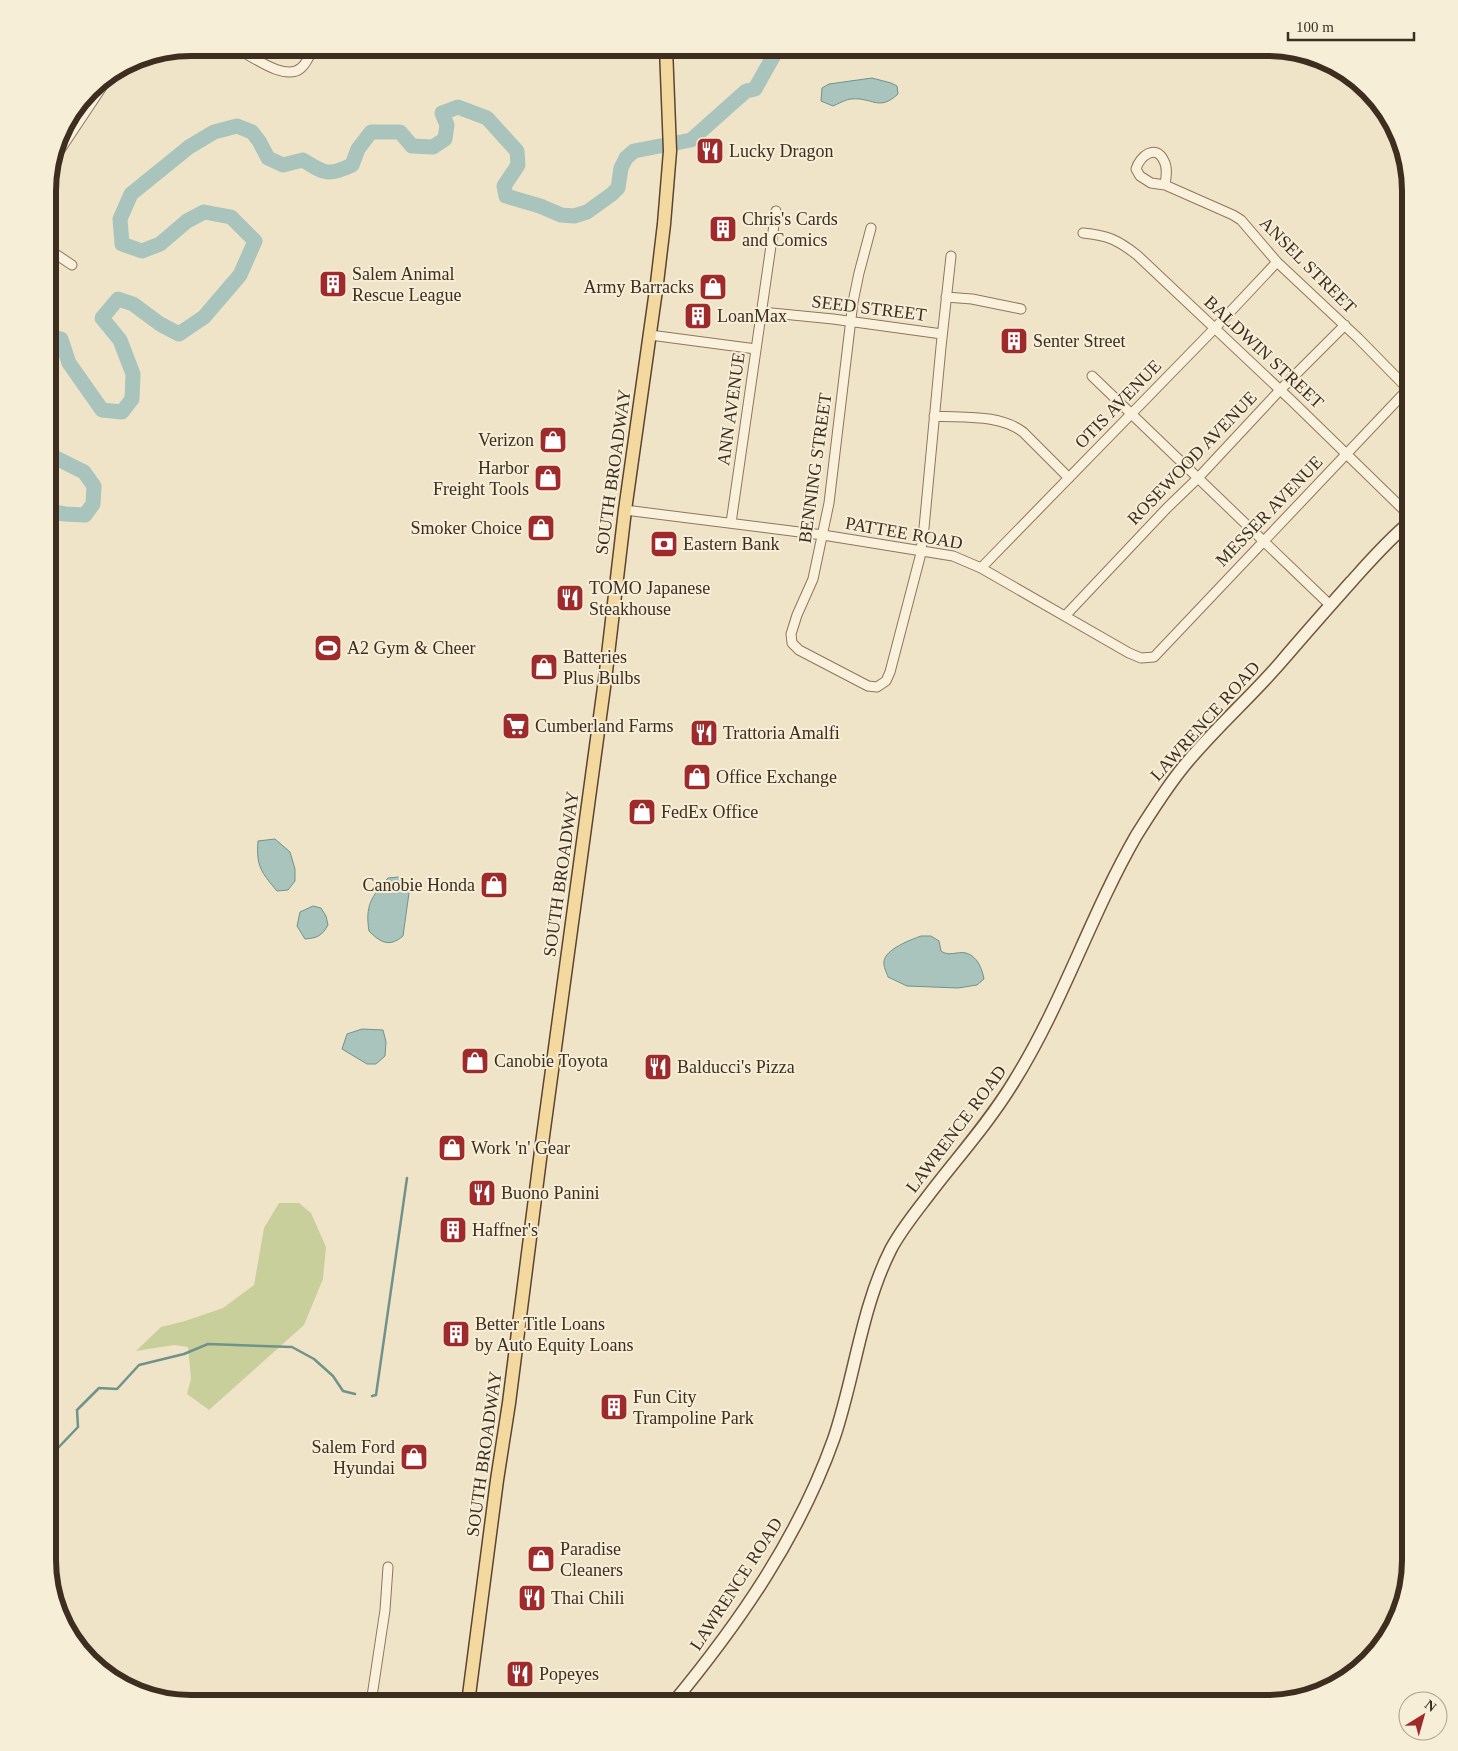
<svg xmlns="http://www.w3.org/2000/svg" width="1458" height="1751" font-family="Georgia,serif">
<rect width="100%" height="100%" fill="#f0e4c8"/>
<path fill="#c9cf9b" d="M279,1203H299L311,1213L326,1247L323,1279L304,1325L209,1410L187,1394L191,1379L188,1347L174,1345L136,1351L161,1327L185,1321L223,1308L254,1285L264,1228Z"/>
<path fill="#a9c4bc" stroke="#6f938a" d="M872,78L891,83L897,86L898,94C879,112 872,97 852,99C846,99 838,104 833,106L821,101L822,88L829,84Z
M275,839L290,852L295,869V881L288,890L277,891C261,872 256,866 258,841Z
M399,877L404,883L409,893L403,936C389,948 380,942 369,931C365,906 371,897 388,878Z
M313,906L321,908L326,916L328,925C322,936 317,938 305,939L297,926L300,912Z
M921,936H931L939,941L941,951C949,957 957,951 966,953C977,956 982,968 984,979L977,985L958,988L907,986L888,977C887,973 883,967 884,961C886,949 910,940 921,936Z
M362,1029L383,1030L386,1042L385,1056L376,1064H367L342,1049L347,1034Z"/>
<g fill="none" stroke-linecap="round" stroke-linejoin="round">
<path stroke="#6f938a" stroke-width="2.5" d="M372,1396L376,1395L407,1178
M48,1454L57,1449L78,1427L77,1410L99,1388L117,1389L139,1365L184,1354L208,1344L292,1347L314,1359L333,1376L343,1391L355,1394"/>
<path stroke="#a9c4bc" stroke-width="15" d="M48,336L61,339L69,363L102,410L122,412L132,399L133,374L120,340L102,318L118,299L133,304L160,324L179,334L204,317L240,275L255,241L231,217L204,212L187,221L160,244L142,251L122,244L120,219L131,194L189,147L214,132L237,126L252,132L259,141L268,158L283,165L303,160C325,174 329,176 352,165L358,149L371,132H400L412,146L433,147L445,139L447,125L442,113L458,107L487,118L517,151L518,165L504,186L506,196L540,206L561,215L574,216L587,212L612,194L618,188L621,168L626,158L634,151L691,140L746,91L755,89L778,48
M48,511L65,514L85,515L93,504L94,486L84,472L48,454"/>
<defs>
<path id="street" d="M236,48C252,56 285,82 301,68C307,63 310,55 313,48
M54,159L110,75
M1165,185C1166,178 1168,168 1164,161C1156,143 1140,156 1136,169L1140,176L1151,183L1165,185L1233,215L1241,220L1277,262L1358,338L1410,391
M871,228L859,273L853,302L829,503L813,579L797,615L791,634L792,643L799,650L868,686L877,687L886,681L890,672L920,557L924,528L941,347L951,256
M1083,233C1107,235 1118,240 1137,255L1293,402L1410,516
M48,249L72,265
M946,297L972,299L1021,309
M761,312L833,319L942,334
M650,335L756,349
M1092,376L1330,605
M934,416C964,418 999,414 1023,432L1069,478
M625,510L823,535L953,556L981,568L1129,653L1141,658L1154,657L1408,389
M731,523L776,211
M981,568L1215,328L1277,262
M1065,616L1167,508L1198,478L1280,390L1345,325
M371,1703L385,1610L388,1567"/>
<path id="secondary" d="M673,1703C739,1623 799,1537 834,1438C855,1376 861,1308 891,1249C901,1230 915,1213 928,1196C956,1159 988,1124 1013,1083C1062,1005 1090,916 1136,836C1151,812 1166,788 1184,766C1214,729 1250,698 1281,662C1304,635 1327,609 1351,582C1370,561 1388,540 1410,522"/>
<path id="primary" d="M468,1703L497,1480L509,1403L541,1151L605,680L625,510L657,283L664,224L670,151L666,48"/>
</defs>
<use href="#street" stroke="#8d765c" stroke-width="11"/>
<use href="#secondary" stroke="#6f573f" stroke-width="14"/>
<use href="#primary" stroke="#5b4430" stroke-width="15"/>
<use href="#street" stroke="#faf1dc" stroke-width="9"/>
<use href="#secondary" stroke="#faf1dc" stroke-width="11"/>
<use href="#primary" stroke="#f3d9a0" stroke-width="12"/>
</g>
<defs>
<symbol id="restaurant-square" viewBox="-11 -11 22 22"><rect x="-9" y="-9" width="18" height="18" rx="4" fill="#9e2a2b" stroke="#f7eed8"/><path d="M-5-6h1v4h1v-4h1v4h1v-4h1v5L-1.5 .5V6h-2V.5L-5-1ZM5-6V6H3V1.5H1.5Q1.5-4 5-6Z" fill="#fff"/></symbol>
<symbol id="building-square" viewBox="-11 -11 22 22"><rect x="-9" y="-9" width="18" height="18" rx="4" fill="#9e2a2b" stroke="#f7eed8"/><path d="M-4-6H4V6H1V3H-1V6H-4ZM-2.5-4.3h1.7v1.8h-1.7ZM.8-4.3h1.7v1.8H.8ZM-2.5-1h1.7V.8h-1.7ZM.8-1h1.7V.8H.8Z" fill="#fff"/></symbol>
<symbol id="shop-square" viewBox="-11 -11 22 22"><rect x="-9" y="-9" width="18" height="18" rx="4" fill="#9e2a2b" stroke="#f7eed8"/><path d="M-5-2.5h2.3a2.7 3.5 0 0 1 5.4 0H5L5.5 6h-11ZM-1.5-2.5h3a1.5 2.3 0 0 0-3 0Z" fill="#fff"/></symbol>
<symbol id="bank-square" viewBox="-11 -11 22 22"><rect x="-9" y="-9" width="18" height="18" rx="4" fill="#9e2a2b" stroke="#f7eed8"/><path d="M-6-4H6V4H-6ZM0-2.3a2.3 2.3 0 1 0 0 4.6a2.3 2.3 0 1 0 0-4.6Z" fill="#fff"/></symbol>
<symbol id="stadium-square" viewBox="-11 -11 22 22"><rect x="-9" y="-9" width="18" height="18" rx="4" fill="#9e2a2b" stroke="#f7eed8"/><path d="M0-5a6.5 5 0 1 0 0 10a6.5 5 0 1 0 0-10ZM-3.5-1.8h7v3.6h-7Z" fill="#fff"/></symbol>
<symbol id="supermarket-square" viewBox="-11 -11 22 22"><rect x="-9" y="-9" width="18" height="18" rx="4" fill="#9e2a2b" stroke="#f7eed8"/><path d="M-6-5.5h2.5l.6 2H6L4.5 2H-2.5L-4.4-4H-6ZM-1.5 3.2a1.3 1.3 0 1 0 .1 0ZM3 3.2a1.3 1.3 0 1 0 .1 0Z" fill="#fff"/></symbol>
</defs>
<g fill-rule="evenodd">
<use href="#restaurant-square" x="694" y="135" width="32" height="32"/>
<use href="#building-square" x="707" y="213" width="32" height="32"/>
<use href="#building-square" x="317" y="268" width="32" height="32"/>
<use href="#shop-square" x="697" y="271" width="32" height="32"/>
<use href="#building-square" x="682" y="300" width="32" height="32"/>
<use href="#building-square" x="998" y="325" width="32" height="32"/>
<use href="#shop-square" x="537" y="424" width="32" height="32"/>
<use href="#shop-square" x="532" y="462" width="32" height="32"/>
<use href="#shop-square" x="525" y="512" width="32" height="32"/>
<use href="#bank-square" x="648" y="528" width="32" height="32"/>
<use href="#restaurant-square" x="554" y="582" width="32" height="32"/>
<use href="#stadium-square" x="312" y="632" width="32" height="32"/>
<use href="#shop-square" x="528" y="651" width="32" height="32"/>
<use href="#supermarket-square" x="500" y="710" width="32" height="32"/>
<use href="#restaurant-square" x="688" y="717" width="32" height="32"/>
<use href="#shop-square" x="681" y="761" width="32" height="32"/>
<use href="#shop-square" x="626" y="796" width="32" height="32"/>
<use href="#shop-square" x="478" y="869" width="32" height="32"/>
<use href="#shop-square" x="459" y="1045" width="32" height="32"/>
<use href="#restaurant-square" x="642" y="1051" width="32" height="32"/>
<use href="#shop-square" x="436" y="1132" width="32" height="32"/>
<use href="#restaurant-square" x="466" y="1177" width="32" height="32"/>
<use href="#building-square" x="437" y="1214" width="32" height="32"/>
<use href="#building-square" x="440" y="1318" width="32" height="32"/>
<use href="#building-square" x="598" y="1391" width="32" height="32"/>
<use href="#shop-square" x="398" y="1441" width="32" height="32"/>
<use href="#shop-square" x="525" y="1543" width="32" height="32"/>
<use href="#restaurant-square" x="516" y="1582" width="32" height="32"/>
<use href="#restaurant-square" x="504" y="1658" width="32" height="32"/>
</g>
<g text-anchor="middle" dominant-baseline="central" stroke-width="4" stroke-linejoin="round" paint-order="stroke">
<g font-size="18" fill="#3d2e20" stroke="#f7eed8" text-anchor="start">
<text x="729" y="151">Lucky Dragon</text>
<text x="742" y="219">Chris's Cards<tspan x="742" dy="21">and Comics</tspan></text>
<text x="352" y="274">Salem Animal<tspan x="352" dy="21">Rescue League</tspan></text>
<text x="694" y="287" text-anchor="end">Army Barracks</text>
<text x="717" y="316">LoanMax</text>
<text x="1033" y="341">Senter Street</text>
<text x="534" y="440" text-anchor="end">Verizon</text>
<text x="529" y="468" text-anchor="end">Harbor<tspan x="529" dy="21">Freight Tools</tspan></text>
<text x="522" y="528" text-anchor="end">Smoker Choice</text>
<text x="683" y="544">Eastern Bank</text>
<text x="589" y="588">TOMO Japanese<tspan x="589" dy="21">Steakhouse</tspan></text>
<text x="347" y="648">A2 Gym &amp; Cheer</text>
<text x="563" y="657">Batteries<tspan x="563" dy="21">Plus Bulbs</tspan></text>
<text x="535" y="726">Cumberland Farms</text>
<text x="723" y="733">Trattoria Amalfi</text>
<text x="716" y="777">Office Exchange</text>
<text x="661" y="812">FedEx Office</text>
<text x="475" y="885" text-anchor="end">Canobie Honda</text>
<text x="494" y="1061">Canobie Toyota</text>
<text x="677" y="1067">Balducci's Pizza</text>
<text x="471" y="1148">Work 'n' Gear</text>
<text x="501" y="1193">Buono Panini</text>
<text x="472" y="1230">Haffner's</text>
<text x="475" y="1324">Better Title Loans<tspan x="475" dy="21">by Auto Equity Loans</tspan></text>
<text x="633" y="1397">Fun City<tspan x="633" dy="21">Trampoline Park</tspan></text>
<text x="395" y="1447" text-anchor="end">Salem Ford<tspan x="395" dy="21">Hyundai</tspan></text>
<text x="560" y="1549">Paradise<tspan x="560" dy="21">Cleaners</tspan></text>
<text x="551" y="1598">Thai Chili</text>
<text x="539" y="1674">Popeyes</text>
</g>
<g font-size="18" fill="#3d2e20" stroke="#f7eed8">
<text transform="translate(1308 265) rotate(45)">ANSEL STREET</text>
<text transform="translate(869 308) rotate(7)">SEED STREET</text>
<text transform="translate(1264 352) rotate(43)">BALDWIN STREET</text>
<text transform="translate(1118 404) rotate(-46)">OTIS AVENUE</text>
<text transform="translate(731 409) rotate(-82)">ANN AVENUE</text>
<text transform="translate(1192 458) rotate(-46)">ROSEWOOD AVENUE</text>
<text transform="translate(815 468) rotate(-82)">BENNING STREET</text>
<text transform="translate(613 472) rotate(-82)">SOUTH BROADWAY</text>
<text transform="translate(1269 511) rotate(-46)">MESSER AVENUE</text>
<text transform="translate(904 533) rotate(10)">PATTEE ROAD</text>
<text transform="translate(1205 721) rotate(-48)">LAWRENCE ROAD</text>
<text transform="translate(561 874) rotate(-82)">SOUTH BROADWAY</text>
<text transform="translate(956 1129) rotate(-53)">LAWRENCE ROAD</text>
<text transform="translate(484 1454) rotate(-82)">SOUTH BROADWAY</text>
<text transform="translate(736 1584) rotate(-57)">LAWRENCE ROAD</text>
</g>
</g>
<path d="M0 0H1458V1751H0ZM191 56H1267A135 135 0 0 1 1402 191V1560A135 135 0 0 1 1267 1695H191A135 135 0 0 1 56 1560V191A135 135 0 0 1 191 56Z" fill="#f7eed8" fill-rule="evenodd"/>
<path fill="none" stroke="#3d2e20" stroke-width="6" d="M191 56H1267A135 135 0 0 1 1402 191V1560A135 135 0 0 1 1267 1695H191A135 135 0 0 1 56 1560V191A135 135 0 0 1 191 56Z"/>
<g transform="translate(1423 1716) rotate(37)"><circle r="24" fill="#f7eed8" stroke="#ada18e"/>
<path d="M0-4L9 19L0 12L-9 19Z" fill="#9e2a2b"/>
<text y="-8" font-size="14" font-weight="bold" text-anchor="middle" fill="#3d2e20">N</text>
</g>
<path d="M1288 32v8h126v-8" fill="none" stroke="#3d2e20" stroke-width="2.5"/>
<text x="1296" y="32" font-size="15" fill="#3d2e20" stroke="#f7eed8" stroke-width="4" paint-order="stroke">100 m</text>
</svg>
